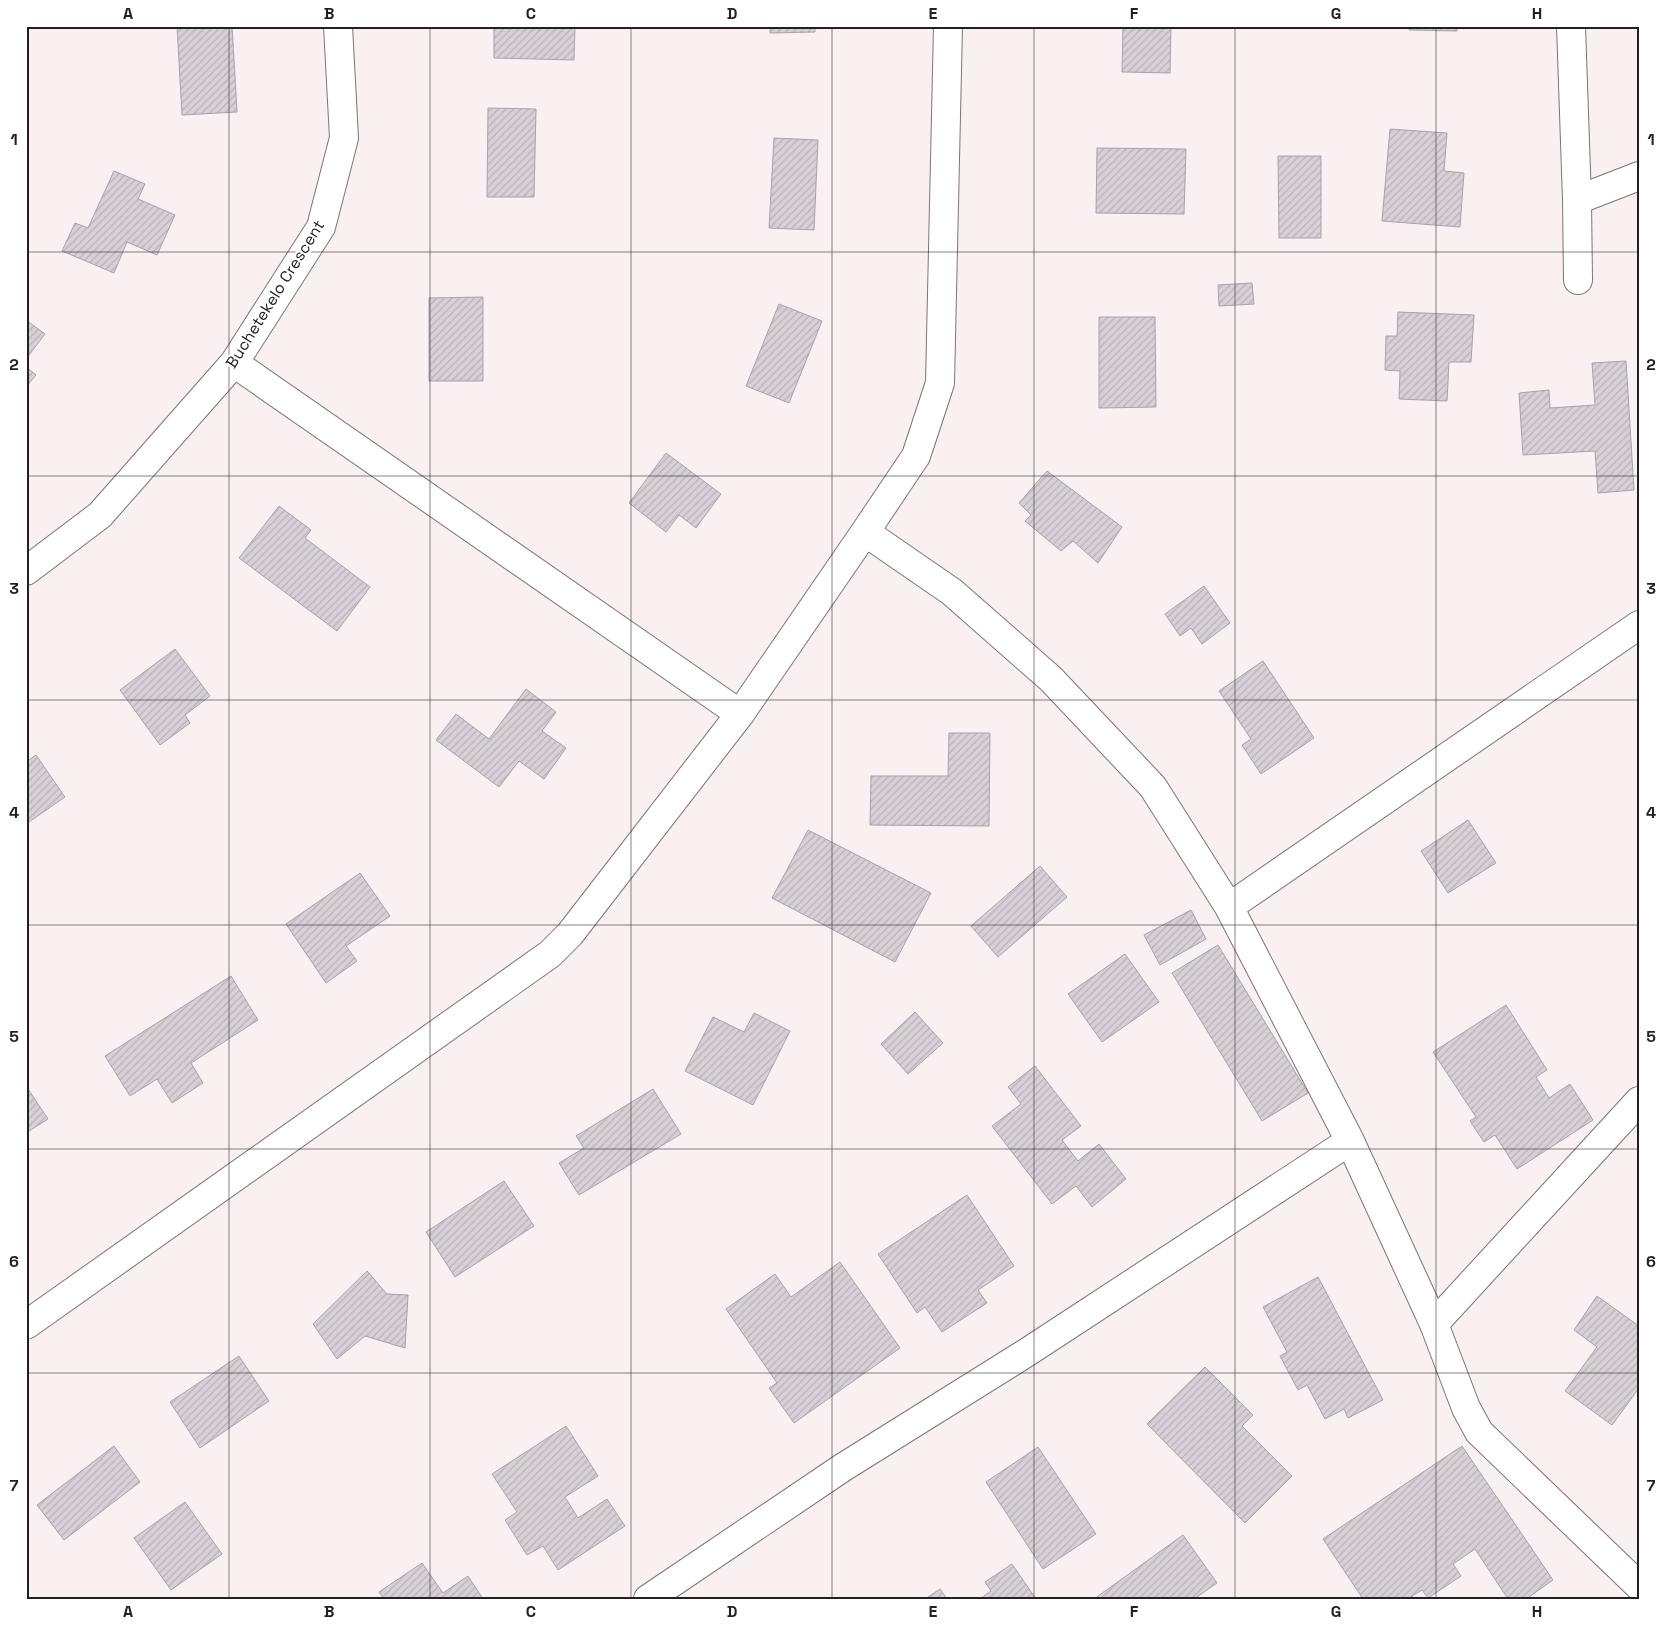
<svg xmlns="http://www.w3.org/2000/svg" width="1665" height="1625" font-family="'Space Grotesk',sans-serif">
<defs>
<pattern id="building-hatch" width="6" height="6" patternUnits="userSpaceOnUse" patternTransform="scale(1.25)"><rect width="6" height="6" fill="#d7d0d6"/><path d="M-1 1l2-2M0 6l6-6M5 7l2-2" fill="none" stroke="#b8b2b7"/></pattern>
</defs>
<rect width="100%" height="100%" fill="#f9f0f2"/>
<path fill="url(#building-hatch)" stroke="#a9a2a8" d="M177,26H232L237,112L182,115Z
M494,26H575L574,60L494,58Z
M770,26H815V32L770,33Z
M1123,26H1171L1170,73L1122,72Z
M1409,26H1457V31L1409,30Z
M488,108L536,109L534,197H487Z
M1390,129L1447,133L1444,171L1464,173L1460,227L1382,221Z
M774,138L818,140L814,230L769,228Z
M1097,148L1186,149L1184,214L1096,213Z
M1278,156H1321V238H1279Z
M114,171L145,184L138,199L175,215L157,255L127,242L114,273L62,251L75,223L88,228Z
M1252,283L1254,304L1219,306L1218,285Z
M483,297V381H429V298Z
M779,304L822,321L789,403L746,386Z
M1398,312L1474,315L1471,362H1449L1447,401L1399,399L1400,371L1385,370L1386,336H1397Z
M1099,317H1155L1156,407L1099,408Z
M26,320L45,334L26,359Z
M1626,361L1634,490L1598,493L1595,451L1523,455L1519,393L1549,390L1550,408L1595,405L1592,363Z
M26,367L36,375L26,387Z
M666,453L721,494L696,528L679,515L666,532L629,503Z
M1047,471L1122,527L1098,563L1073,541L1061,551L1025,521L1031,515L1019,503Z
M279,506L311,530L305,538L370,587L337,631L239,558Z
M1204,586L1230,623L1202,644L1191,628L1180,636L1165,614Z
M175,649L210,696L185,715L190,723L160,745L120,690Z
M1263,661L1314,738L1261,774L1242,745L1251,739L1219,691Z
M526,689L556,712L542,731L566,748L544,779L519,761L499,787L436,740L456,714L489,739Z
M949,733H990L989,826L870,825L871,776H948Z
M36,755L65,797L26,824V762Z
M1468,820L1496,863L1448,893L1421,851Z
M808,830L931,893L895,962L772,898Z
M1040,866L1067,897L998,957L971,926Z
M360,873L390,916L346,946L357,961L326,983L286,924Z
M1191,910L1206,939L1160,965L1144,935Z
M1218,945L1308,1093L1262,1121L1172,973Z
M1125,954L1159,1002L1102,1042L1068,994Z
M231,976L258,1020L191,1063L203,1083L172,1103L157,1079L130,1096L105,1056Z
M1506,1005L1547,1070L1536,1077L1549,1098L1570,1084L1593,1120L1517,1169L1495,1135L1484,1142L1470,1121L1476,1117L1433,1052Z
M915,1012L943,1043L908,1074L881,1044Z
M754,1013L790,1031L753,1105L685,1071L713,1017L744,1032Z
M1035,1066L1081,1126L1062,1140L1078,1161L1099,1144L1126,1179L1092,1207L1076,1186L1052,1204L992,1126L1021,1104L1008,1087Z
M26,1086L48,1119L26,1133Z
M653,1089L681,1134L579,1195L559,1163L584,1148L576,1136Z
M504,1181L534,1226L455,1277L426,1232Z
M967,1195L1014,1266L978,1290L987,1303L942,1332L925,1307L917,1313L878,1254Z
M840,1262L900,1348L794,1423L769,1388L777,1383L726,1309L775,1274L791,1297Z
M367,1271L387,1294L408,1295L405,1348L365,1336L337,1359L313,1324Z
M1318,1277L1383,1400L1348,1418L1344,1409L1325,1419L1307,1385L1298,1390L1280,1356L1287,1352L1263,1307Z
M1597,1296L1639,1326V1388L1612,1425L1565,1391L1597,1347L1574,1330Z
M239,1356L269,1401L200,1448L170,1402Z
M1205,1367L1253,1415L1242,1426L1292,1476L1245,1523L1147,1424Z
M566,1426L598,1476L565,1497L578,1518L607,1499L625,1526L558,1570L543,1546L527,1555L505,1520L517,1512L492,1474Z
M114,1446L140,1482L64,1540L37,1505Z
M1462,1446L1553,1580L1526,1599H1508L1475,1549L1453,1564L1461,1576L1428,1598L1422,1590L1412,1596L1414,1599H1363L1323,1539Z
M1038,1447L1096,1534L1043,1569L986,1482Z
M185,1502L222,1554L171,1590L134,1538Z
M1183,1535L1217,1583L1194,1599H1094Z
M422,1563L443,1593L468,1576L483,1599H384L379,1592Z
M1012,1564L1036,1599H980L991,1591L985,1582Z
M940,1589L947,1599H925Z"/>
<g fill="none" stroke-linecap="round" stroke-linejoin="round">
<defs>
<path id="street" d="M1571,26L1577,200L1578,280
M1577,200L1639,176
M234,363L740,714
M865,532L952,592L1051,679L1153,787L1229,907L1350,1141
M26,571L100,515L234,363L321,227L344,138L338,26
M1229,907L1639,625
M1434,1324L1639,1101
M26,1325L550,954L570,934L740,714L865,532L916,456L940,383L948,26
M648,1599L842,1468L1026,1353L1350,1141L1434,1324L1466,1408L1479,1432L1639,1586"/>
</defs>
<use href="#street" stroke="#7d7477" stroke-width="30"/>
<use href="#street" stroke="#fff" stroke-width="28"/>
</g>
<path fill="none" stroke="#242021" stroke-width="1" stroke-opacity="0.55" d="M229,26V1599M430,26V1599M631,26V1599M832,26V1599M1034,26V1599M1235,26V1599M1436,26V1599M26,252H1639M26,476H1639M26,700H1639M26,925H1639M26,1149H1639M26,1373H1639"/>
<g text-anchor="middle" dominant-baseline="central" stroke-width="5" stroke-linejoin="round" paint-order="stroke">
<g font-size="16" fill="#242021" stroke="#fff">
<text transform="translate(275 294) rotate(-58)">Buchetekelo Crescent</text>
</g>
</g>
<rect width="1665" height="1625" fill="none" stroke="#ffffff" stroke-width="55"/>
<rect x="28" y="28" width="1610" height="1570" fill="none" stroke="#242021" stroke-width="2"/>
<g font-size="16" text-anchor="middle" font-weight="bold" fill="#242021">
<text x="128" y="19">A</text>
<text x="329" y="19">B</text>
<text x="531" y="19">C</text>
<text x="732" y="19">D</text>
<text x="933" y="19">E</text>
<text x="1134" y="19">F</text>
<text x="1336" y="19">G</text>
<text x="1537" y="19">H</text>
<text x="14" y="145">1</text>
<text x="1651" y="145">1</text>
<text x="14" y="370">2</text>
<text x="1651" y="370">2</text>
<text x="14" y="594">3</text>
<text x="1651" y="594">3</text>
<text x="14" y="818">4</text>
<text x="1651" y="818">4</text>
<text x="14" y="1042">5</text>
<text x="1651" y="1042">5</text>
<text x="14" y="1267">6</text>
<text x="1651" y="1267">6</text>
<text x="14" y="1491">7</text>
<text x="1651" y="1491">7</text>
<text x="128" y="1617">A</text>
<text x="329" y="1617">B</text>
<text x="531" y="1617">C</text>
<text x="732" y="1617">D</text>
<text x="933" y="1617">E</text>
<text x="1134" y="1617">F</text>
<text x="1336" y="1617">G</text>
<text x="1537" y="1617">H</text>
</g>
</svg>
